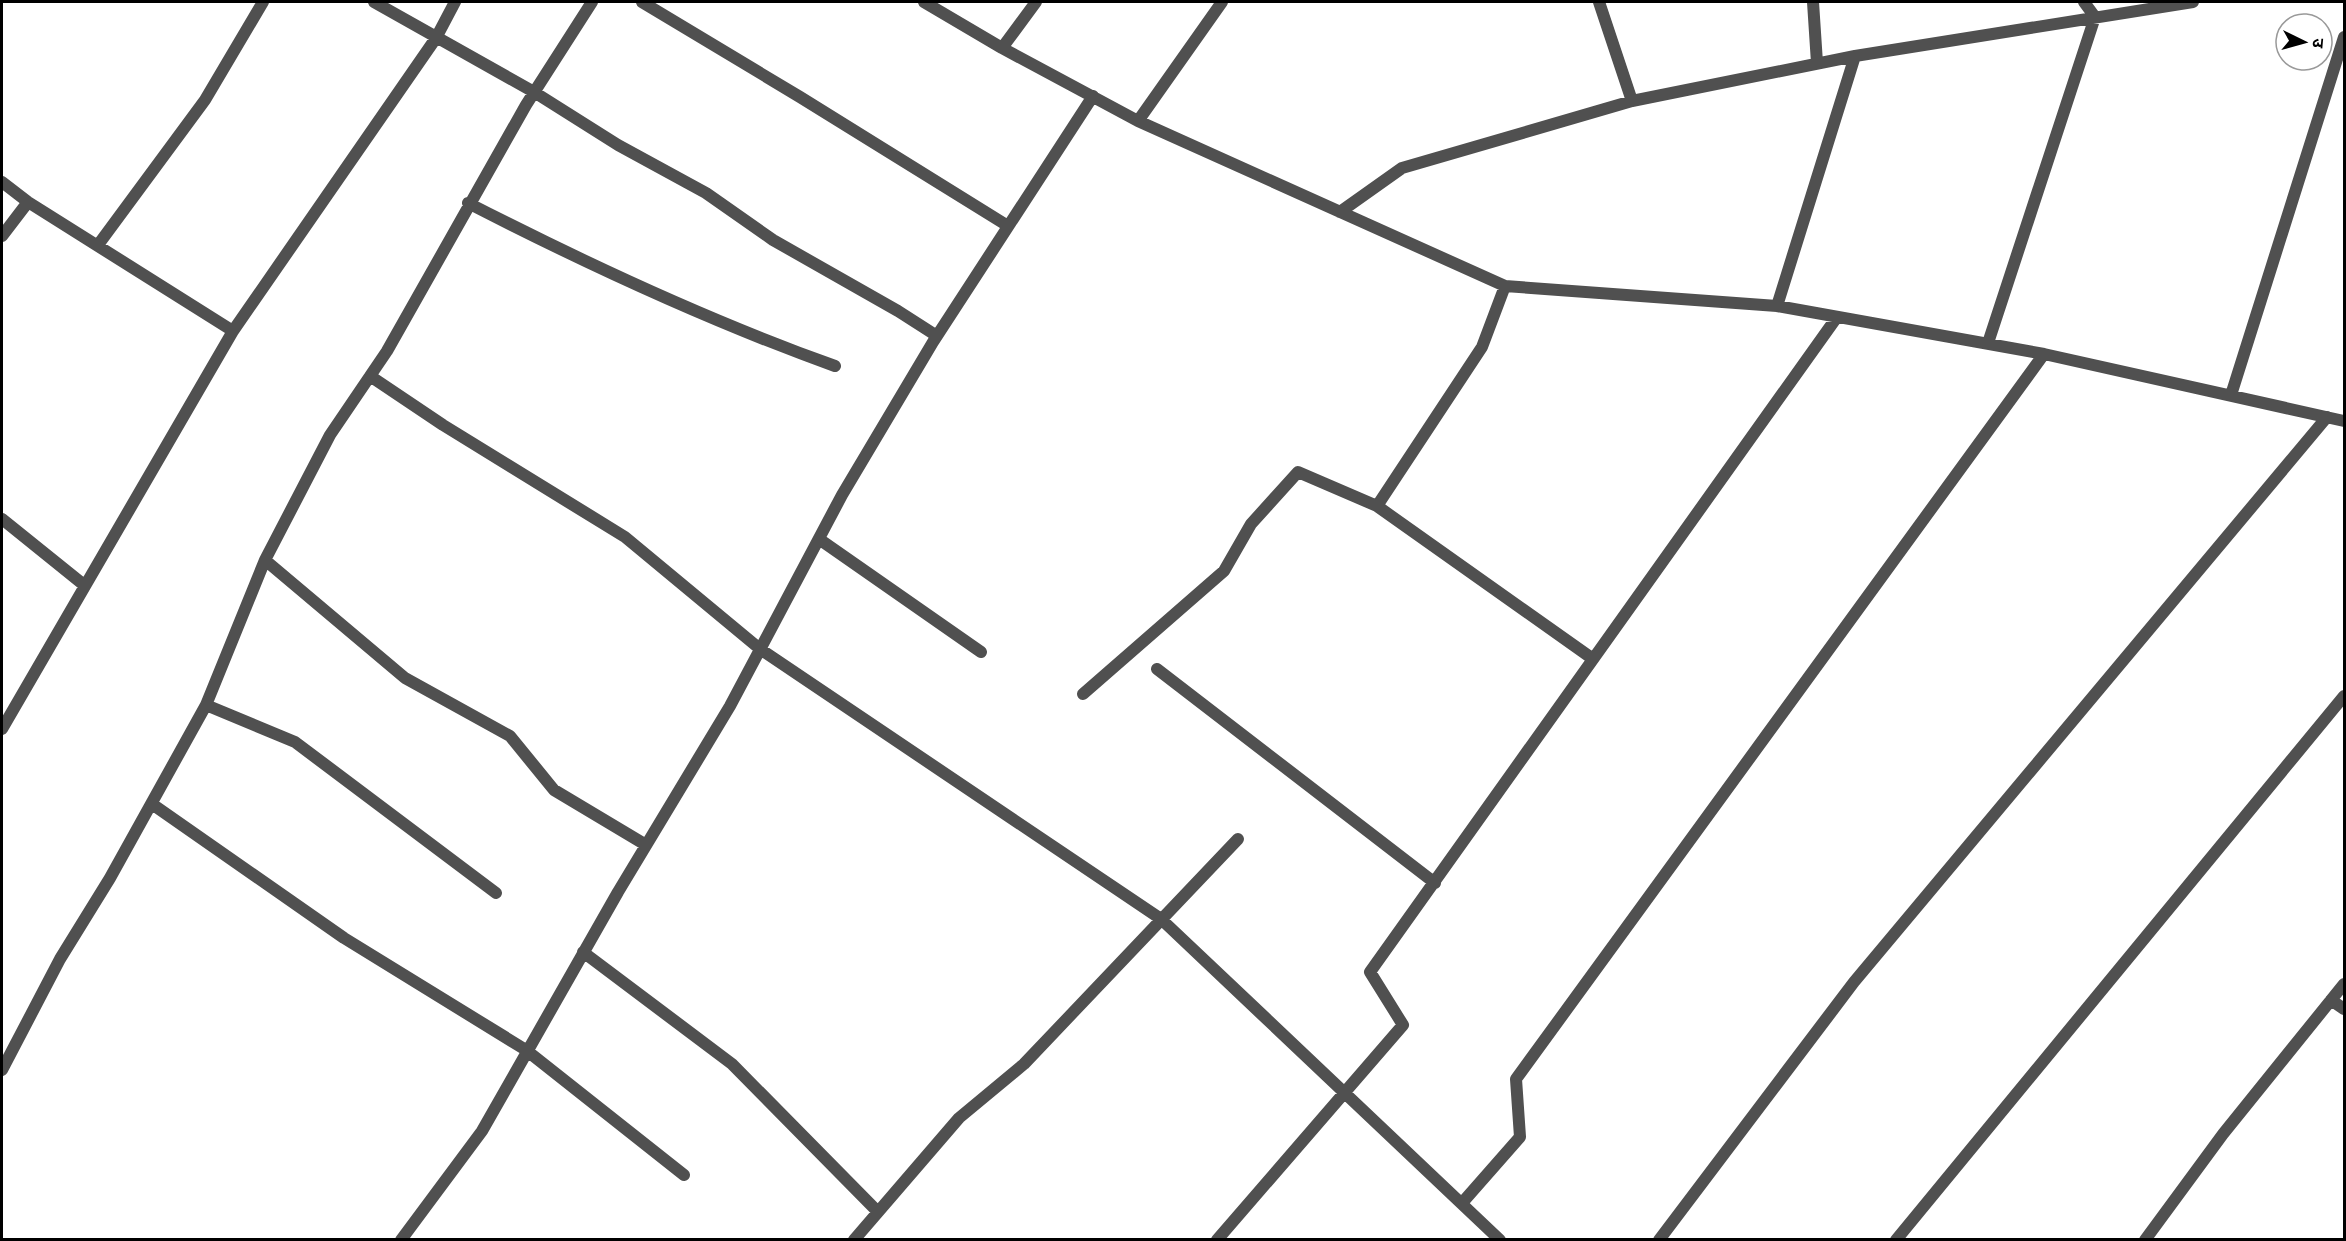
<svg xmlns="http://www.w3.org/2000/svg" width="2346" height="1241" font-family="Figtree,'Noto Sans Devanagari',sans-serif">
<rect width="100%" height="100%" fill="#fff"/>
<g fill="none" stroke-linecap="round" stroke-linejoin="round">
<path stroke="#505050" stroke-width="12" d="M374,2L534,92L618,145L706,193L773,240L898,311L937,336
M642,2L800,97L1008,226
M924,2L1002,48L1138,121L1505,286L1777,306L2044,354L2344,421
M1599,2L1632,101
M1813,2L1817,63
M1002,48L1036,2
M1855,56L2193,2
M1138,121L1222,2
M2,182L28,202L233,331
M468,203C587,264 709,321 835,366
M1340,212L1402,168L1632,101L1855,56L1777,306
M2,236L28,202
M98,245L205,100L263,2
M1988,343L2095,17L2084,2
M370,376L443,425L625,537L760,649L1161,919L1500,1240
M2231,395L2344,37
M1377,506L1482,347L1505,286
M2,519L84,585
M819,539L981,652
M265,560L405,678L510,736L554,790L646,845
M1157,669L1435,883
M1083,694L1224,571L1251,524L1298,472L1377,506L1593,659
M206,705L295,742L496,893
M2,729L233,331L436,38L455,2
M152,804L344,938L526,1050L684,1175
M583,952L732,1064L878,1212
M2331,1000L2344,1009
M2,1070L60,959L110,878L206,705L265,560L330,435L387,351L526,105L592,2
M1462,1203L1520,1137L1516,1079L2044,354
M401,1240L482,1131L618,892L730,706L842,495L933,342L1093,96
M854,1240L959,1118L1024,1064L1238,839
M1217,1240L1403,1025L1370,972L1837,317
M1659,1240L1854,982L2327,417
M1896,1240L2344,696
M2145,1240L2223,1134L2344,984"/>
</g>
<rect width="2346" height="1241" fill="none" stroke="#000000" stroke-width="6"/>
<g transform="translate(2304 42) rotate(95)"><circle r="28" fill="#ffffff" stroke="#999999" stroke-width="1.5"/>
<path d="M0-4.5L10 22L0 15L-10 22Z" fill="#000000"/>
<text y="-9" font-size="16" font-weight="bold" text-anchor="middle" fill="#000000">उ</text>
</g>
</svg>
